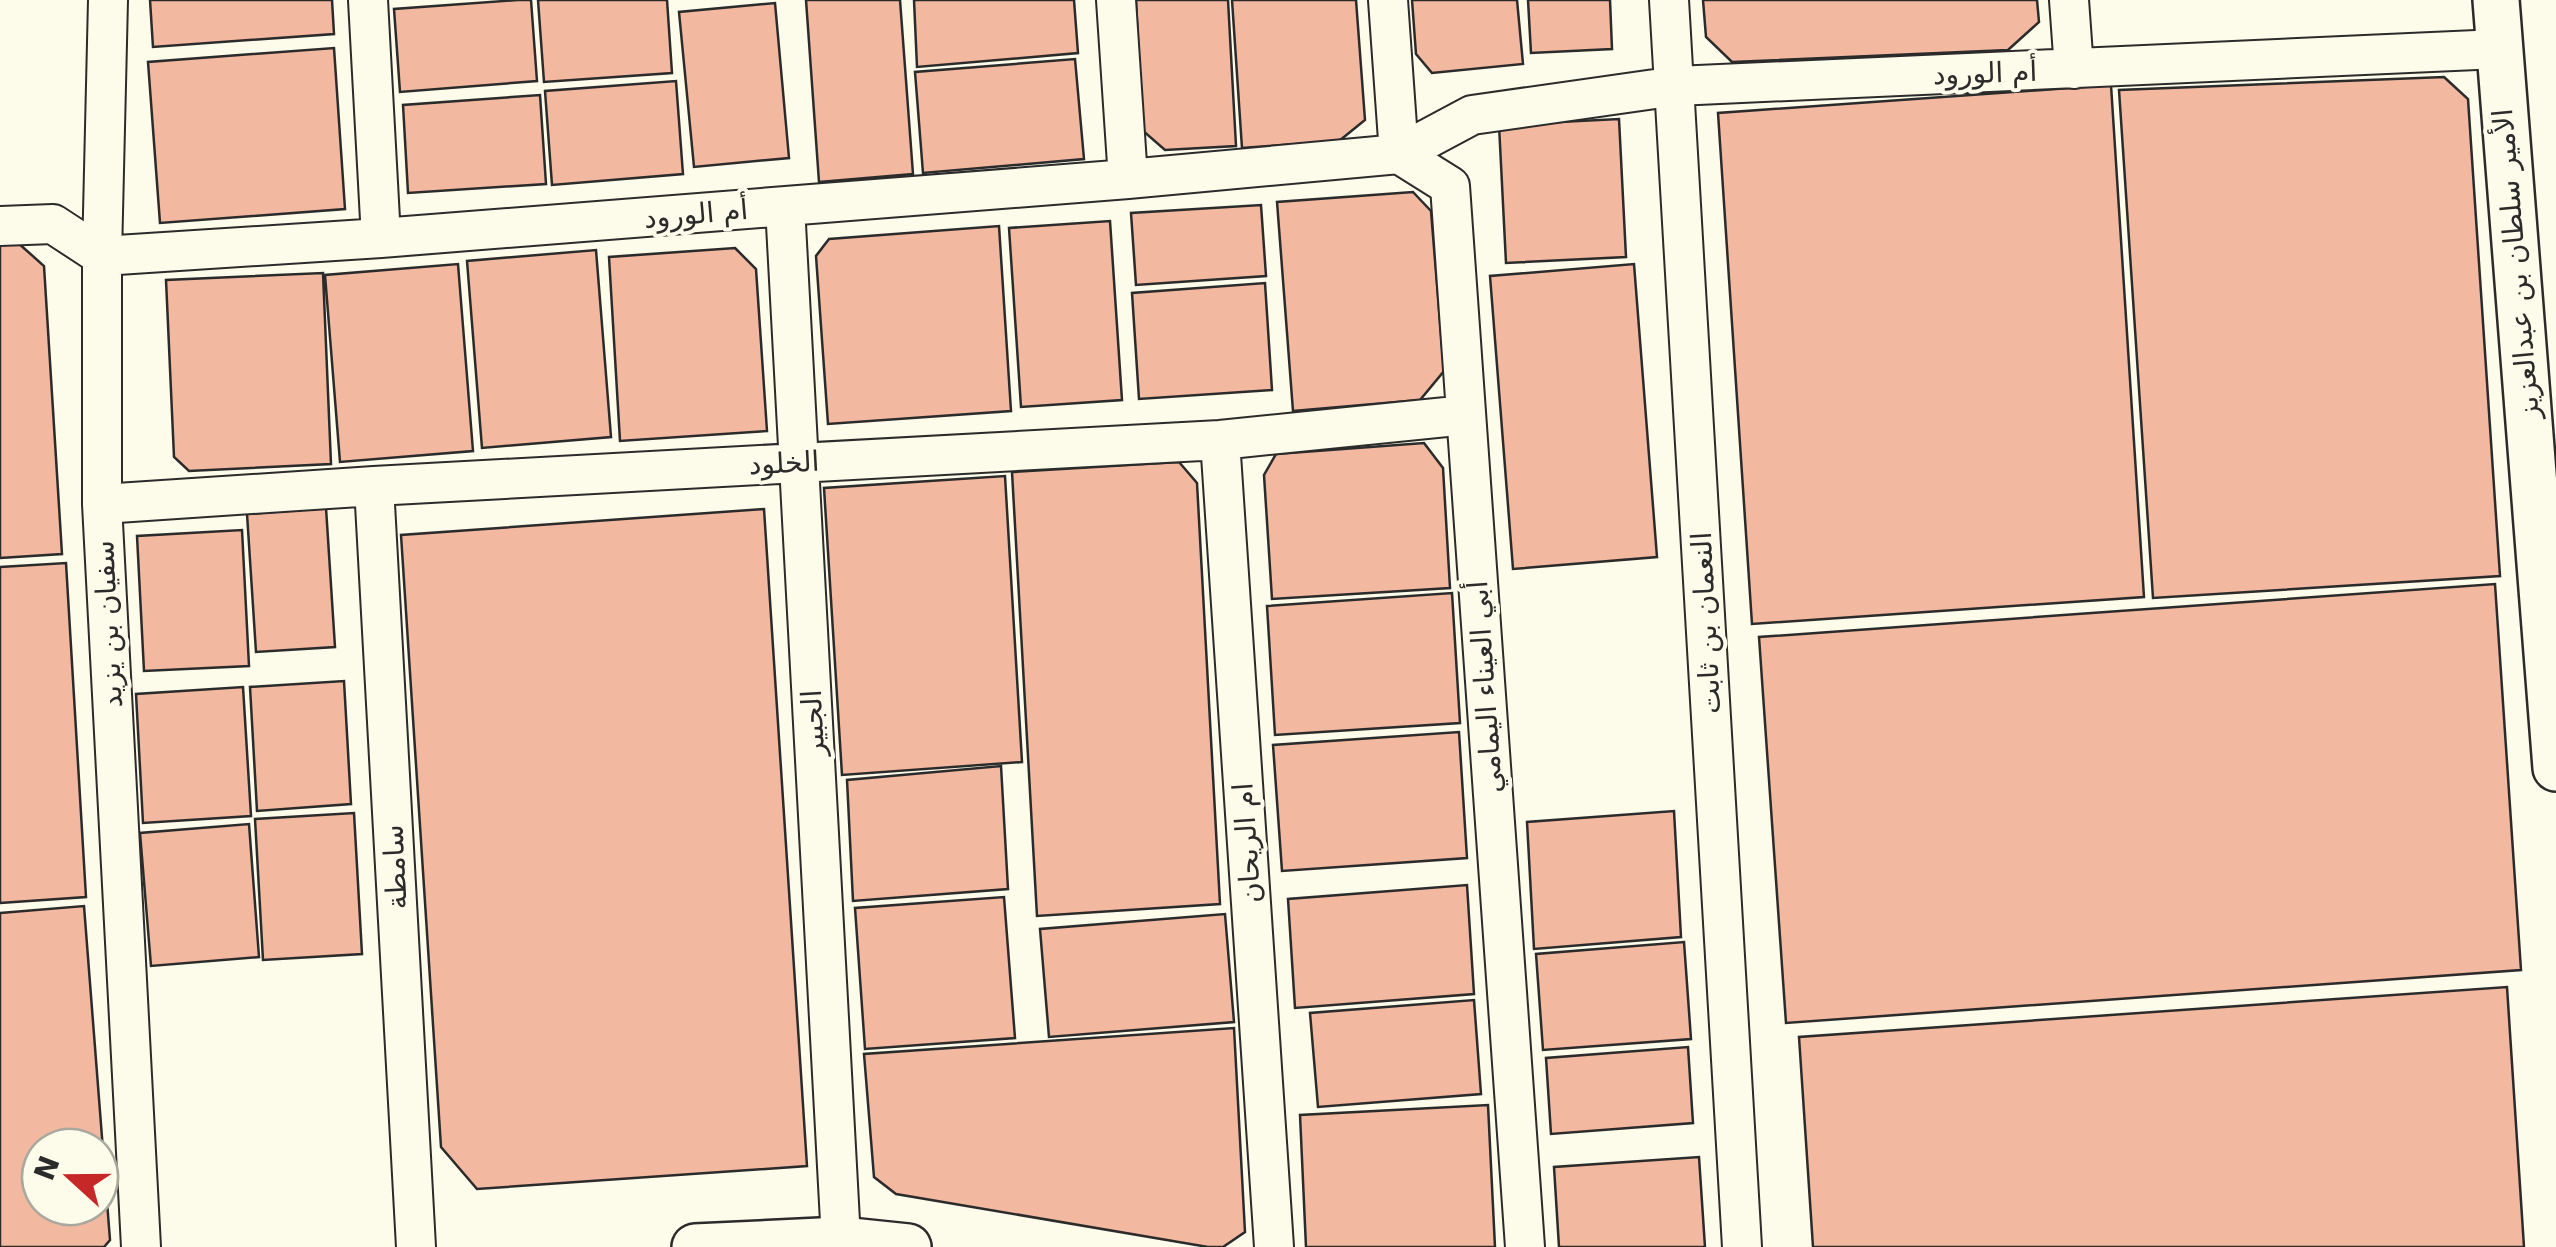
<svg xmlns="http://www.w3.org/2000/svg" width="2556" height="1247" font-family="'DejaVu Sans',Cairo,sans-serif">
<rect width="100%" height="100%" fill="#fdfbea"/>
<path fill="#f2b8a0" stroke="#2b2b2b" stroke-width="2.5" fill-rule="evenodd" d="M150,0H332L334,34L153,47Z
M518,0H531L537,81L400,92L394,9Z
M538,0H667L672,73L544,82Z
M806,0H900L913,174L819,182Z
M914,0H1074L1078,53L917,67Z
M1136,0H1228L1236,146L1165,150L1142,130Z
M1232,0H1356L1365,120L1339,141L1242,148Z
M1412,0H1517L1523,64L1432,73L1416,54Z
M1528,0H1610L1612,49L1531,53Z
M1703,0H2037L2039,22L2008,50L1732,62L1706,37Z
M775,3L789,158L694,167L679,12Z
M334,48L345,209L160,223L148,62Z
M1075,59L1084,159L923,173L915,72Z
M2444,77L2468,99L2500,576L2153,598L2119,90Z
M676,81L683,174L552,185L545,91Z
M2111,85L2144,597L1752,624L1718,113Z
M540,95L546,184L408,193L403,105Z
M1619,119L1626,257L1506,263L1499,125Z
M1413,192L1431,211L1444,371L1420,400L1293,411L1277,202Z
M1261,205L1266,276L1136,285L1131,213Z
M1110,221L1122,400L1021,407L1009,228Z
M999,226L1011,411L828,424L816,256L829,239Z
M17,242L44,266L62,554L0,558V243Z
M735,248L756,269L767,431L620,441L609,257Z
M596,250L611,437L482,448L467,261Z
M458,264L473,451L340,462L325,275Z
M1634,264L1657,557L1513,569L1490,276Z
M323,273L331,464L189,471L174,457L166,280Z
M1265,283L1272,390L1139,399L1132,293Z
M1424,443L1443,468L1450,588L1272,599L1264,475L1276,454Z
M1179,462L1197,483L1220,904L1037,916L1012,472Z
M1005,476L1022,762L842,775L824,488Z
M326,508L335,647L256,652L247,514Z
M764,509L807,1166L477,1189L441,1147L401,535Z
M242,530L249,666L144,671L137,536Z
M66,563L86,897L0,903V567Z
M2495,584L2521,970L1786,1023L1759,637Z
M1452,593L1460,723L1275,735L1267,606Z
M344,681L351,804L257,811L250,687Z
M243,687L251,816L143,823L136,694Z
M1459,732L1467,858L1282,871L1273,745Z
M1001,766L1008,889L853,901L847,780Z
M1674,811L1681,937L1534,949L1527,822Z
M354,813L362,954L263,960L255,819Z
M249,824L259,957L151,966L140,833Z
M1467,885L1474,994L1295,1008L1288,899Z
M1004,897L1015,1038L865,1049L855,908Z
M84,906L110,1240L104,1247H0V913ZM40,1147H100V1207H40Z
M1225,914L1234,1022L1049,1037L1040,929Z
M1684,942L1691,1039L1543,1050L1536,954Z
M2507,987L2524,1247H1813L1799,1037Z
M1474,1000L1481,1094L1318,1107L1310,1013Z
M1234,1028L1245,1232L1223,1247H1208L896,1194L874,1177L864,1054Z
M1688,1047L1693,1123L1551,1134L1546,1058Z
M1488,1105L1495,1247H1306L1300,1115Z
M1699,1157L1705,1247H1559L1554,1167Z"/>
<g fill="none" stroke-linecap="round" stroke-linejoin="round">
<defs>
<path id="minor" d="M108,0L102,256V504L141,1247
M368,0L381,238
M1116,0L1128,179
M1669,0L1742,1247
M2069,0L2074,69
M785,206L841,1240
M0,226L53,224L102,256L381,238L1128,179L1399,154L1388,0
M1220,440L1274,1247
M374,486L416,1247
M102,504L374,486L1220,440L1466,415
M1525,1247L1450,186L1399,154L1472,115L1676,86L2499,49"/>
<path id="tertiary" d="M2496,0L2556,768
M695,1247L841,1240L908,1247"/>
</defs>
<use href="#minor" stroke="#2b2b2b" stroke-width="42"/>
<use href="#tertiary" stroke="#2b2b2b" stroke-width="50"/>
<use href="#minor" stroke="#fdfbea" stroke-width="38"/>
<use href="#tertiary" stroke="#fdfbea" stroke-width="45"/>
</g>
<g text-anchor="middle" dominant-baseline="central" stroke-width="8" stroke-linejoin="round" paint-order="stroke">
<g font-size="28" fill="#2b2b2b" stroke="#fdfbea">
<text transform="translate(1985 73) rotate(-2)">أم الورود</text>
<text transform="translate(696 214) rotate(-5)">أم الورود</text>
<text transform="translate(2516 264) rotate(-95)">الأمير سلطان بن عبدالعزيز</text>
<text transform="translate(784 463) rotate(-3)">الخلود</text>
<text transform="translate(1706 623) rotate(-93)">النعمان بن ثابت</text>
<text transform="translate(108 624) rotate(-93)">سفيان بن يزيد</text>
<text transform="translate(1485 687) rotate(-94)">أبي العيناء اليمامي</text>
<text transform="translate(813 723) rotate(-93)">الجبير</text>
<text transform="translate(1247 843) rotate(-94)">ام الريحان</text>
<text transform="translate(395 867) rotate(-93)">سامطة</text>
</g>
</g>
<g transform="translate(70 1177) rotate(291)"><circle r="48" fill="#fdfbea" stroke="#a9a89e" stroke-width="2.5"/>
<path d="M0-8L18 38L0 25L-18 38Z" fill="#c62828"/>
<text y="-15" font-size="28" font-weight="bold" text-anchor="middle" fill="#2b2b2b">N</text>
</g>
</svg>
